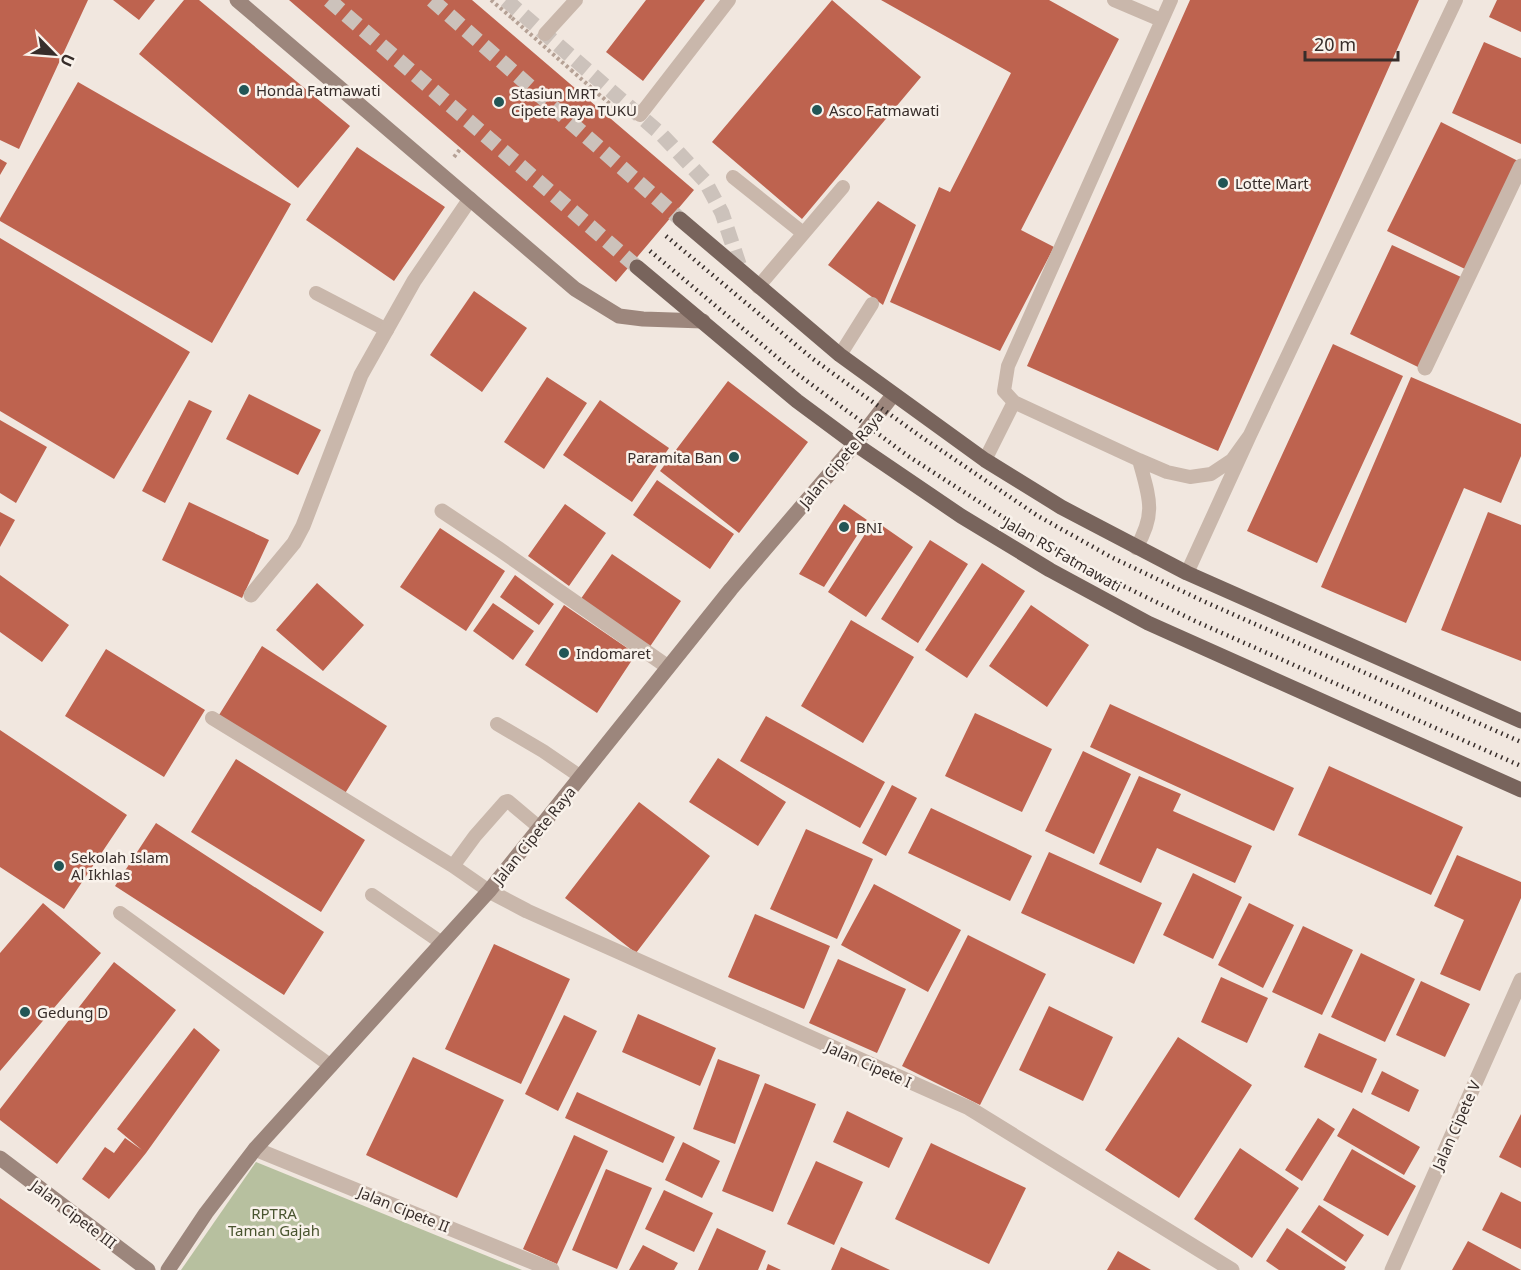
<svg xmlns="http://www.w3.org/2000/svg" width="1521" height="1270" font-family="'Noto Sans',sans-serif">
<rect width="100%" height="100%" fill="#f1e7df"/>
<path fill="#b7c09f" d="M256,1162L522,1270H181Z"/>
<path fill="#be634f" d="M0,0H88L19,149L0,140Z
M113,0H155L139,20Z
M184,0H199L350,126L298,188L139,54Z
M289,0H472L694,190L616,282Z
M646,0H705L643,81L606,52Z
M832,0L921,77L802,219L712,142Z
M881,0H1049L1119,39L1021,230L1054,247L1000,351L890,302L939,187L950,192L1011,73Z
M1190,0H1419L1218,451L1027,366Z
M1497,0H1521V32L1489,17Z
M1484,42L1521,58V144L1452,113Z
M78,82L291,204L212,343L0,221V218Z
M1441,122L1520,162L1467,270L1387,231Z
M357,147L445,207L394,281L306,220Z
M0,159L7,163L0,175Z
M878,201L916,225L883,305L828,265Z
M0,238L190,352L114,479L0,411Z
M1392,245L1461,277L1418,367L1350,334Z
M474,291L527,328L482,392L430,355Z
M1333,344L1403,376L1317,563L1247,531Z
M547,377L587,403L544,469L504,442Z
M1411,377L1521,424V456L1501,503L1464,488L1406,623L1321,587Z
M728,381L808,442L739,533L660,471Z
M249,394L321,430L298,475L226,439Z
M189,400L212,411L165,503L142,491Z
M600,400L669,448L632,502L563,455Z
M0,420L47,447L16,503L0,493Z
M657,480L734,534L710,569L633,515Z
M189,502L269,540L242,598L162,560Z
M565,504L606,533L569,586L528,556Z
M844,504L867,520L824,587L799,574Z
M0,512L15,520L0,547Z
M1488,512L1521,525V661L1441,630Z
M874,520L913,547L866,617L828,592Z
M440,528L505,571L466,631L400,587Z
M930,540L968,564L918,643L881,619Z
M612,554L681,601L649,648L580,600Z
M982,563L1025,591L967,678L925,650Z
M0,575L69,625L42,662L0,632Z
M515,575L554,604L539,625L500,597Z
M317,583L364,625L323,671L276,630Z
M493,603L534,631L513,660L473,631Z
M564,605L636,654L597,713L525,665Z
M1031,605L1089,645L1047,707L989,666Z
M851,620L914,657L863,743L801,706Z
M262,646L387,726L344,795L219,715Z
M106,649L205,710L164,777L65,716Z
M1110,704L1294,788L1274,831L1090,747Z
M975,713L1052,749L1022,812L945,776Z
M766,716L885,782L860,828L740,761Z
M0,730L127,815L64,909L0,867Z
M1083,751L1131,774L1094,854L1045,831Z
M718,758L786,802L758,846L689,802Z
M236,759L365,840L321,912L191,832Z
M1329,766L1463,827L1431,895L1298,835Z
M1139,776L1181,794L1173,811L1252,846L1235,883L1157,848L1141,883L1099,864Z
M892,785L917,798L886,856L862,843Z
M639,802L710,856L636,953L565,898Z
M931,808L1032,856L1010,901L908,853Z
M156,823L324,932L284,995L115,886Z
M806,829L873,859L837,939L770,909Z
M1049,852L1162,903L1134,964L1021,913Z
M1457,855L1521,882V898L1480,991L1440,974L1464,920L1434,906Z
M1193,873L1242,897L1213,959L1163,935Z
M874,884L961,930L928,992L841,945Z
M43,903L101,953L0,1071V953Z
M1249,903L1294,925L1263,988L1218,965Z
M755,914L830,946L804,1009L728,977Z
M1303,926L1353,950L1322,1015L1272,992Z
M968,935L1046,974L980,1105L902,1066Z
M494,944L570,979L521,1084L445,1049Z
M1361,953L1415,979L1385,1042L1331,1017Z
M838,959L906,989L877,1053L809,1023Z
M114,962L176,1010L57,1164L0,1120V1109Z
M1221,977L1268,998L1247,1043L1201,1022Z
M1421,981L1470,1004L1445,1057L1396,1035Z
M1049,1006L1113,1037L1083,1101L1019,1070Z
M638,1014L716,1048L700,1086L622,1052Z
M564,1015L597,1031L558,1111L525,1094Z
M194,1028L220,1050L146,1153L109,1199L82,1179L105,1147L114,1153L125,1138L142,1150L117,1129Z
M1319,1033L1377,1059L1362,1093L1304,1067Z
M1178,1037L1252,1085L1179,1198L1105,1150Z
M413,1057L504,1100L457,1198L366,1155Z
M718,1059L760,1075L735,1144L693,1129Z
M1382,1071L1419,1090L1409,1112L1371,1094Z
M765,1083L816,1104L773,1212L722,1191Z
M577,1092L675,1137L663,1163L565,1118Z
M1353,1108L1420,1147L1404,1175L1337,1136Z
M847,1111L903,1138L889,1168L833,1142Z
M1521,1114V1168L1499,1157Z
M1318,1118L1335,1129L1302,1181L1285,1170Z
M574,1135L608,1151L557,1264L523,1249Z
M683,1142L720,1161L702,1198L665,1180Z
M931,1143L1026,1188L989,1264L895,1219Z
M1240,1148L1299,1188L1252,1258L1194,1219Z
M1352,1149L1416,1186L1388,1236L1323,1200Z
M816,1161L863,1182L834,1245L787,1224Z
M606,1169L652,1188L617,1269L572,1250Z
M664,1190L713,1213L694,1252L645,1229Z
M1501,1192L1521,1202V1249L1482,1230Z
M0,1198L101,1270H0Z
M1319,1205L1364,1235L1346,1262L1301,1232Z
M717,1228L766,1251L758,1270H698Z
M1287,1228L1346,1267L1344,1270H1279L1266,1261Z
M1468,1241L1521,1270H1452Z
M643,1245L678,1263L674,1270H629Z
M841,1247L890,1270H831Z
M1118,1251L1151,1270H1107Z
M768,1264L781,1270H766Z"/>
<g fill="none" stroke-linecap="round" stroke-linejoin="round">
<path stroke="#ccc2bb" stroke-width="15" stroke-dasharray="15 8" stroke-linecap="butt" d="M506,0L662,135L705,181L722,213L742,273"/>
<path stroke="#ccc2bb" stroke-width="15" stroke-dasharray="15 8" stroke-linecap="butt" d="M329,0L637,267
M432,0L680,219"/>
<path stroke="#b5a195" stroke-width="4" stroke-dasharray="3 3" stroke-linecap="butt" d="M491,0L512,18
M571,70L618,111
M454,157L461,148"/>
<path stroke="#c9b7ab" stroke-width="14" d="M1114,0L1161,20
M1171,0L1008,366L1004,391L1014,402L1139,460L1167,472L1190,477L1211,474L1232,460L1250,435
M545,34L576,0
M640,115L729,0
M733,177L803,233
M758,287L843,187
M316,293L387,330
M840,355L872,304
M985,460L1014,402
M1136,548C1157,513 1149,497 1139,460
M1187,573L1250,435L1456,0
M212,718L453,866L489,891
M497,724L543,751L581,777
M453,866L475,836L505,802L508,801L540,828
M372,895L442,943
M120,913L331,1066"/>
<path stroke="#c9b7ab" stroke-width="15" d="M1425,368L1521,166
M442,511L499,549L668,667
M251,595L294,543L303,526L361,375L414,281L470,199
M489,891L527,911L969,1108L1232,1270
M255,1149L552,1270
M1392,1270L1521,980"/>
<path stroke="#9c867c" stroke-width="15" d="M237,0L575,289L619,316L643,319L703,321
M0,1158L148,1270
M168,1270L206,1213L255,1149L489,891L731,589L855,444L893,395"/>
<path stroke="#78645c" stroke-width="15" d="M680,219L840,355L985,460L1061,507L1187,573L1521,721
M637,267L797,401L855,444L961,516L1050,570L1148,623L1521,790"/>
<path stroke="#372d2a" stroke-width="4.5" stroke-dasharray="1.5 4.5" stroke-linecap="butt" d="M666,236L813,359L920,436L1038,516L1111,557L1203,601L1521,742
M650,251L796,373L908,456L1026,532L1101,575L1195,621L1521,766"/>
<path stroke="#b5a195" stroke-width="4" stroke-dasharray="3 3" stroke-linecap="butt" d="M512,18L571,70"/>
</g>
<g fill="#225656" stroke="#f9f2eb" stroke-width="2">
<circle cx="244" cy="90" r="6"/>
<circle cx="499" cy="102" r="6"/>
<circle cx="817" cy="110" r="6"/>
<circle cx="1223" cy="183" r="6"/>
<circle cx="734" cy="457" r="6"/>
<circle cx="844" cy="527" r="6"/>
<circle cx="564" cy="653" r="6"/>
<circle cx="59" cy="866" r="6"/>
<circle cx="25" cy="1012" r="6"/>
</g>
<g text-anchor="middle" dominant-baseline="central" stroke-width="5" stroke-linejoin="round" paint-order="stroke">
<g font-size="15" fill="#372d2a" stroke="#f9f2eb" text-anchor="start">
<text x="256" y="90">Honda Fatmawati</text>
<text x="511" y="93">Stasiun MRT<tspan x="511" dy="17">Cipete Raya TUKU</tspan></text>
<text x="829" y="110">Asco Fatmawati</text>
<text x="1235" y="183">Lotte Mart</text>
<text x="722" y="457" text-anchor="end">Paramita Ban</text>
<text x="856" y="527">BNI</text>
<text x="576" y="653">Indomaret</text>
<text x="71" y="857">Sekolah Islam<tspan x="71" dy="17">Al Ikhlas</tspan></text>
<text x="37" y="1012">Gedung D</text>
</g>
<g font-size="15" fill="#372d2a" stroke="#f9f2eb">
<text transform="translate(841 459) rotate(-50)">Jalan Cipete Raya</text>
<text transform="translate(1063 554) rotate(30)">Jalan RS Fatmawati</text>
<text transform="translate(534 835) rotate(-51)">Jalan Cipete Raya</text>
<text transform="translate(869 1064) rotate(24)">Jalan Cipete I</text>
<text transform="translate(1456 1125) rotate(-66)">Jalan Cipete V</text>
<text transform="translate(404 1209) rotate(22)">Jalan Cipete II</text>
<text transform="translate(74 1214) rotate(37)">Jalan Cipete III</text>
</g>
<g font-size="15" fill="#49542f" stroke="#f9f2eb">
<text x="274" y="1213">RPTRA<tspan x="274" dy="17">Taman Gajah</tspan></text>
</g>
</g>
<g transform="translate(54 54) rotate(115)" stroke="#f9f2eb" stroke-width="4.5" paint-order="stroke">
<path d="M0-4.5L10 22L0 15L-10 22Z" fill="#372d2a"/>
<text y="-9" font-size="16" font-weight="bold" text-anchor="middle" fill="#372d2a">U</text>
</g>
<path d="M1305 51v9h93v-9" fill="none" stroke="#372d2a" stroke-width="3"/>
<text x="1314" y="51" font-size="18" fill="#372d2a" stroke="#f9f2eb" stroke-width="4.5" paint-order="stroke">20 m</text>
</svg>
